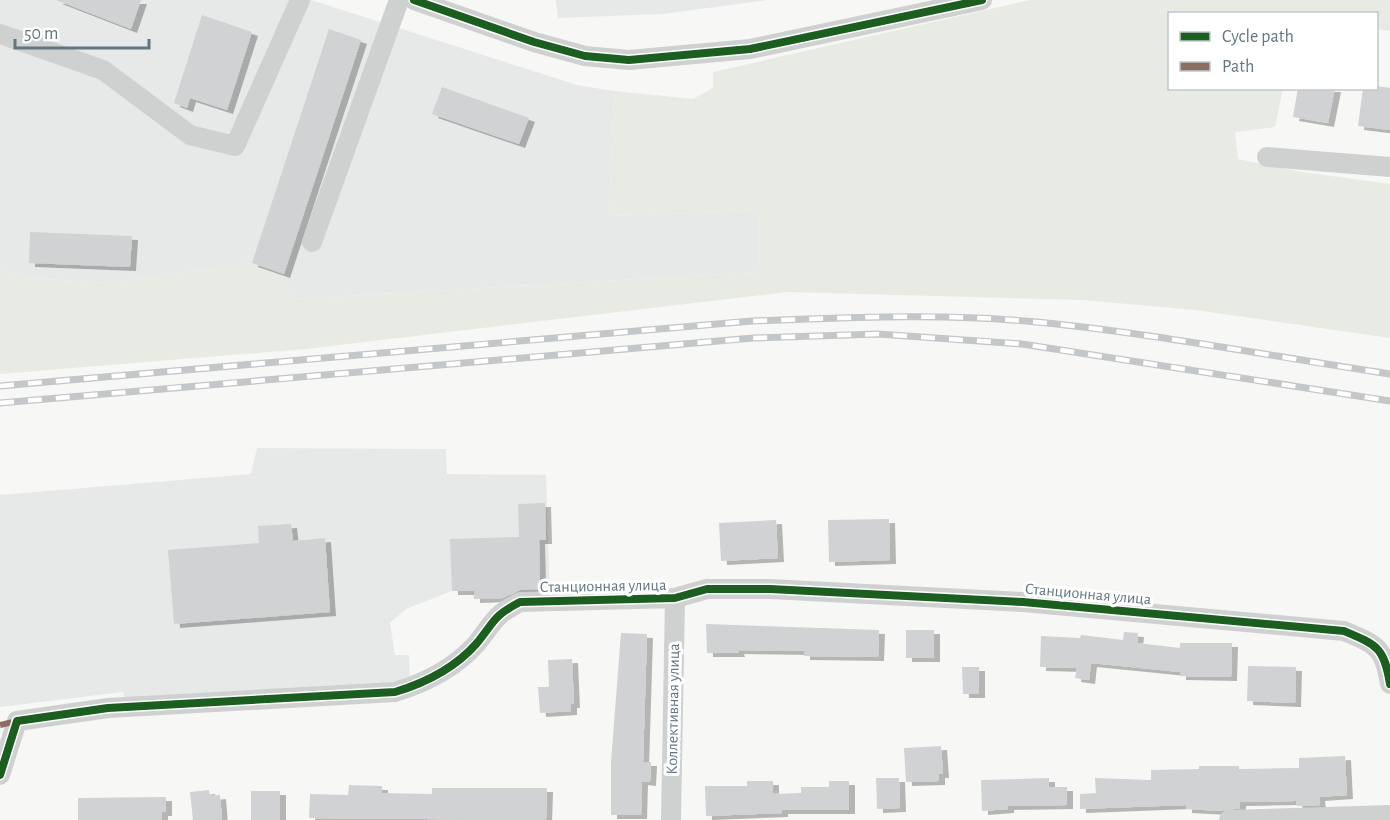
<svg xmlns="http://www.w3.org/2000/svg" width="1390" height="820" font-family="'Alegreya Sans',sans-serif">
<defs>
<filter id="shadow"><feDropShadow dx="6" dy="4" stdDeviation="0" flood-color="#0004"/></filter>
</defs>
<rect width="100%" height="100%" fill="#f7f7f6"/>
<path fill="#e7e9e8" d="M0,0H311L577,85L614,91L609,216L758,211L759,272L292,299L252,263L110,283L45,279L0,271Z
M556,0H768L663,14L558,18Z
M257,448L446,449L447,474L546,475L550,596L474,599L473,591H452L406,609L390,623L395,655H409L410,680L386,688L126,704L123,692L0,707V495L251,474Z"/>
<path fill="#e7ebe4" d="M1030,0H1390V31L1377,29L1376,14H1170V88L1283,89L1275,127L1235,132L1238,159L1302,172L1390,184V338L1195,310L1082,300L787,292L306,349L0,374V271L45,279L110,283L252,263L284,274L292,299L759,272L758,211L609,216L614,91L693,99L713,88V72Z"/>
<path fill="#d0d2d3" filter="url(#shadow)" d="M56,0H141L131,29Z
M202,15L252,32L227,110L190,98L187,108L174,103Z
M329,29L361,40L284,274L252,263Z
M1377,86L1390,88V130L1358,126L1363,88H1377Z
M442,87L529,118L519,144L432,114Z
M1298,88H1335L1328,123L1293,117Z
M30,232L132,236L130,267L29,263Z
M545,503L546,540H539L540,581H550V589L520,590L503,598L474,599V591H452L450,539L519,537L518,504Z
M889,519L890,560L829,562L828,520Z
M776,520L778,558L721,561L719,523Z
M291,524L293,541L325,538L330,612L174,624L168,550L259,543L258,526Z
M706,624L879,630L878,657L804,656V651L738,650L739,653H707Z
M906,630H934V658H906Z
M1124,632L1138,633L1137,643L1180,648V643H1232L1231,677L1180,676V672L1091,663L1089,680L1075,678L1077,668L1040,667L1041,636L1080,638L1081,635L1123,640Z
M621,633L647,634L643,762H651L650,782L642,781L641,815H611V762Z
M572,659L574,704H571V711L540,713L538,687H549L548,660Z
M1248,666L1296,667L1295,703L1247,701Z
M962,667H979V694H963Z
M941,746L943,774H939V781L906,782L904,748Z
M1345,756L1347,795L1319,797L1320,805L1297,806L1296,801L1240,802V808L1222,811L1186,809V805L1080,809V794L1096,793L1095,778L1151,780V770L1199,769V766H1239V769L1299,768V758Z
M876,778H899L900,808L877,809Z
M1049,778V787H1067V805L1008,806V809L982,811L981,780Z
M747,781H773V794L801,793V787H829V781H849V810H782V813L706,816L705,786H747Z
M349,785L382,786V793L432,794V788H547L546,820L309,818L310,794L348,795Z
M209,790L210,796L220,795L222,820H193L190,792Z
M251,791H280V820H251Z
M166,797V812H162V820H78V798Z"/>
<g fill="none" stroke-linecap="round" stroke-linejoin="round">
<path stroke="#cfd1d1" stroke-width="20" d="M414,0L534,42L585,56L629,60L750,49L982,0
M0,34L103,70L190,135L235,146L300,0
M1267,157L1390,167
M312,242L399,0
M0,775L17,721L108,708L395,692C425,683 456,667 477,643C495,621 493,616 520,602L675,598L707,589H770L1023,602L1344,631C1377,645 1384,647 1390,684
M671,820L675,598
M1229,820L1390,815"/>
<defs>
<path id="rail" d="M0,386L752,321C843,318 935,313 1025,321C1148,332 1269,356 1390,374
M0,403L753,338L878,334L1022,344L1390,401"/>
</defs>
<use href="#rail" stroke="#c4c7c7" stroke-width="7"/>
<use href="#rail" stroke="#fff" stroke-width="4.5" stroke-dasharray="14" stroke-linecap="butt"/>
<path stroke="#8d6e63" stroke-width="6" stroke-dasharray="12 6" stroke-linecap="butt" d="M0,725L17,721"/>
<defs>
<path id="cycleway" d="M414,0L534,42L585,56L629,60L750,49L982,0
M0,775L17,721L108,708L395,692C425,683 456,667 477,643C495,621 493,616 520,602L675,598L707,589H770L1023,602L1344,631C1377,645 1384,647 1390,684"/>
</defs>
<use href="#cycleway" stroke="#fff" stroke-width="11"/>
<use href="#cycleway" stroke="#1b5e20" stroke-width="8"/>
</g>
<g text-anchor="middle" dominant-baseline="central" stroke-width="6" stroke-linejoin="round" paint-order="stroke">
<g font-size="16" fill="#627682" stroke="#fff">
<text transform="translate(603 586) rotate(-1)">Станционная улица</text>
<text transform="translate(1088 594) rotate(5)">Станционная улица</text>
<text transform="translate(673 709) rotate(-89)">Коллективная улица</text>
</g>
</g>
<rect x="1168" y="12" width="210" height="78" fill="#ffffff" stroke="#c0c8cd" stroke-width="1.5"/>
<rect x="1180" y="32" width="30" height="9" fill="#1b5e20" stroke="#c0c8cd" stroke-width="1.5"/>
<text x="1222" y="42" font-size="18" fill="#627682">Cycle path</text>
<rect x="1180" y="62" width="30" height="9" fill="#8d6e63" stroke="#c0c8cd" stroke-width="1.5"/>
<text x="1222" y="72" font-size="18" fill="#627682">Path</text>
<path d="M15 39v9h134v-9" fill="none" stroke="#627682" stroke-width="3"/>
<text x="24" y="39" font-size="18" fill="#627682" stroke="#ffffff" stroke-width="4.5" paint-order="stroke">50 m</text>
</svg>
